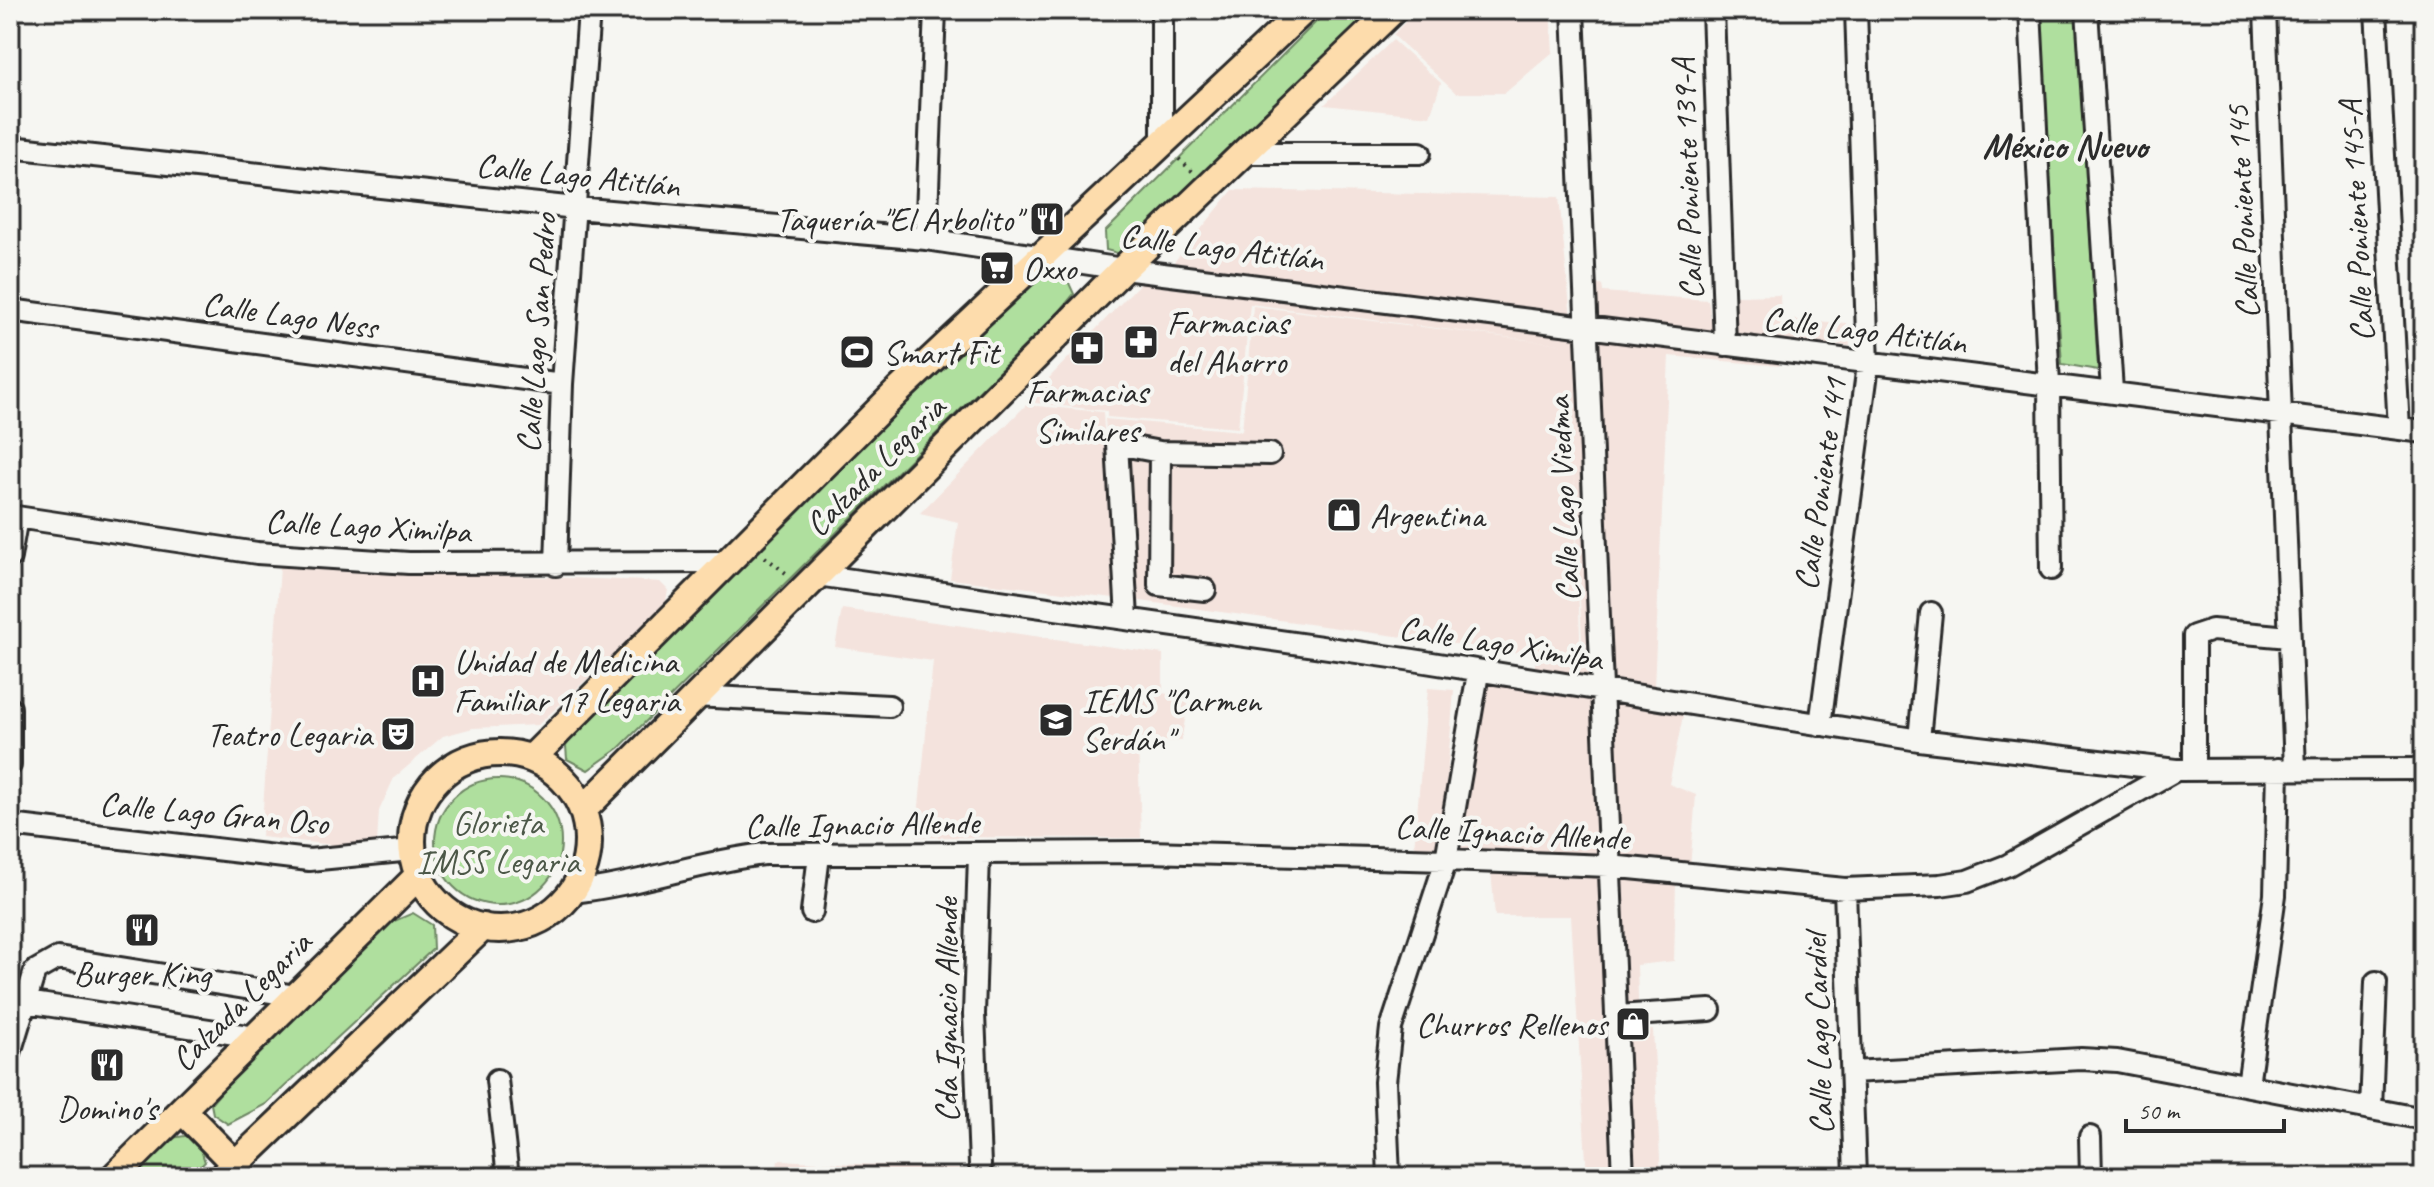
<svg xmlns="http://www.w3.org/2000/svg" width="2434" height="1187" font-family="Caveat,sans-serif">
<rect width="100%" height="100%" fill="#f6f6f2"/>
<filter id="ink" filterUnits="userSpaceOnUse"><feTurbulence type="fractalNoise" baseFrequency=".0125" numOctaves="2"/><feDisplacementMap in="SourceGraphic" scale="16" xChannelSelector="R" yChannelSelector="G"/><feConvolveMatrix kernelMatrix="1 2 1 2 8 2 1 2 1" color-interpolation-filters="sRGB"/></filter>
<g filter="url(#ink)">
<path fill="#f4e3dd" fill-rule="evenodd" d="M1416,10H1509L1516,17L1526,10H1550L1553,52L1505,93H1456L1393,35Z
M1393,40L1441,83L1430,116L1324,105Z
M1233,190L1559,197L1571,318L1170,267Z
M1147,276L1583,329L1600,679L1535,671V655L1119,598L1105,419L1242,431L1253,306L1568,345L1250,304L1238,428L1107,417V411L1026,402ZM1573,457L1583,661V662L1581,661Z
M1602,284L1603,292L1708,300L1713,334L1594,320L1592,285Z
M1780,295L1781,319L1847,323L1850,346L1736,337L1735,296Z
M1596,335L1781,358L1779,366L1669,356L1654,688L1609,683Z
M1026,405L1103,412L1114,598L950,579L958,522L920,513Z
M280,567L647,581L660,582L668,590L665,606L538,725L473,728L443,736L394,778L379,811L377,843L370,849L261,837Z
M842,609L1163,654V693L1189,699L1181,741L1138,742L1141,838L916,837L933,661L835,647Z
M1481,681L1598,698L1602,860L1456,852Z
M1428,688L1454,690L1441,851L1414,849Z
M1611,704L1684,711L1669,784L1696,795L1690,868L1617,861Z
M1491,871L1604,874L1615,1177H1587L1571,916H1495Z
M1621,879L1676,881L1674,961L1637,965L1639,1031L1653,1030L1661,1177H1632Z
M778,1160L999,1171L1000,1177H776Z"/>
<path fill="#afdf9e" stroke="#6d8564" stroke-width="2" d="M1328,10H1379L1121,254L1106,250L1105,232Z
M2038,10H2077L2098,370L2062,364Z
M1055,270L1064,272L1074,294L1060,311L619,748L588,770L567,759L566,746L572,737L917,390L1044,271Z
M435 842a63 63 0 1 1 126 0a63 63 0 1 1-126 0Z
M413,913L432,925L433,949L266,1104L228,1124L213,1114L211,1104L226,1086L387,924Z
M192,1135L200,1147L205,1162L190,1177H128L164,1139Z"/>
<g fill="none" stroke-linecap="round" stroke-linejoin="round">
<defs>
<path id="minor" d="M1573,10L1623,1177
M1713,10L1725,345
M2030,10L2049,384L2051,569
M2087,10L2112,391
M2265,10L2295,769
M2376,10L2399,429
M1162,143V10
M10,147L576,208L926,239L1123,269L2424,432
M1246,153H1420
M926,239L935,10
M10,310L562,384
M1160,452L1159,585L1205,590
M10,516L257,553L409,563L725,562
M10,557L17,517
M556,565L562,384L589,10
M817,575L1413,660L1919,740L2176,770
M1127,618L1117,444L1160,452L1270,454
M693,696L889,706
M10,708V765
M1820,725L1868,365L1856,10
M1919,740L1931,613
M2194,769V636L2212,630L2289,637
M10,825L309,860L412,850
M979,855L974,1014L980,1165
M1845,889L1855,1177
M572,892C638,885 699,862 764,854L1147,852L1446,860L1609,866L1845,889L1940,885L1967,881L2008,865L2176,770L2424,769
M812,912L819,855
M26,1002L255,1037
M1617,1016L1710,1010
M10,1053L35,971L58,958L296,996
M1852,1072L2081,1059L2117,1061L2424,1119
M497,1080L508,1177
M2248,1085L2275,895L2278,769
M2371,1109L2376,982
M2090,1137L2091,1177
M1389,1177L1385,1082L1391,1028L1446,860L1478,673"/>
<path id="major" d="M412 841a88 88 0 1 1 176 0a88 88 0 1 1-176 0Z
M532,758L898,391L1304,10
M584,809L1123,269L1393,10
M182,1110L235,1164
M114,1177L419,875
M222,1177L483,927"/>
</defs>
<use href="#minor" stroke="#2b2b2b" stroke-width="26"/>
<use href="#major" stroke="#2b2b2b" stroke-width="32"/>
<path stroke="#2b2b2b" stroke-width="4" stroke-dasharray="2 6" stroke-linecap="butt" d="M1179,159L1193,172
M765,557L787,574"/>
<use href="#minor" stroke="#f6f6f2" stroke-width="20"/>
<use href="#major" stroke="#fddcac" stroke-width="26"/>
</g>
</g>
<defs>
<symbol id="restaurant-square" viewBox="-11 -11 22 22"><rect x="-9" y="-9" width="18" height="18" rx="4" fill="#2b2b2b" stroke="#f6f6f2"/><path d="M-5-6h1v4h1v-4h1v4h1v-4h1v5L-1.5 .5V6h-2V.5L-5-1ZM5-6V6H3V1.5H1.5Q1.5-4 5-6Z" fill="#fff"/></symbol>
<symbol id="supermarket-square" viewBox="-11 -11 22 22"><rect x="-9" y="-9" width="18" height="18" rx="4" fill="#2b2b2b" stroke="#f6f6f2"/><path d="M-6-5.5h2.5l.6 2H6L4.5 2H-2.5L-4.4-4H-6ZM-1.5 3.2a1.3 1.3 0 1 0 .1 0ZM3 3.2a1.3 1.3 0 1 0 .1 0Z" fill="#fff"/></symbol>
<symbol id="pharmacy-square" viewBox="-11 -11 22 22"><rect x="-9" y="-9" width="18" height="18" rx="4" fill="#2b2b2b" stroke="#f6f6f2"/><path d="M-2-6h4v4h4v4h-4v4h-4v-4h-4v-4h4Z" fill="#fff"/></symbol>
<symbol id="stadium-square" viewBox="-11 -11 22 22"><rect x="-9" y="-9" width="18" height="18" rx="4" fill="#2b2b2b" stroke="#f6f6f2"/><path d="M0-5a6.5 5 0 1 0 0 10a6.5 5 0 1 0 0-10ZM-3.5-1.8h7v3.6h-7Z" fill="#fff"/></symbol>
<symbol id="shop-square" viewBox="-11 -11 22 22"><rect x="-9" y="-9" width="18" height="18" rx="4" fill="#2b2b2b" stroke="#f6f6f2"/><path d="M-5-2.5h2.3a2.7 3.5 0 0 1 5.4 0H5L5.5 6h-11ZM-1.5-2.5h3a1.5 2.3 0 0 0-3 0Z" fill="#fff"/></symbol>
<symbol id="hospital-square" viewBox="-11 -11 22 22"><rect x="-9" y="-9" width="18" height="18" rx="4" fill="#2b2b2b" stroke="#f6f6f2"/><path d="M-5-5h3v3.5h4V-5h3V5h-3V1.5h-4V5h-3Z" fill="#fff"/></symbol>
<symbol id="university-square" viewBox="-11 -11 22 22"><rect x="-9" y="-9" width="18" height="18" rx="4" fill="#2b2b2b" stroke="#f6f6f2"/><path d="M0-5L7-2L0 1L-7-2ZM-4 1L0 2.5L4 1V4Q0 6-4 4Z" fill="#fff"/></symbol>
<symbol id="theatre-square" viewBox="-11 -11 22 22"><rect x="-9" y="-9" width="18" height="18" rx="4" fill="#2b2b2b" stroke="#f6f6f2"/><path d="M-5-5.5Q0-4 5-5.5V0Q5 5 0 6Q-5 5-5 0ZM-3.3-2.5H-1v1.5H-3.3ZM1-2.5H3.3v1.5H1ZM-2.8 1Q0 5.5 2.8 1Z" fill="#fff"/></symbol>
</defs>
<g fill-rule="evenodd">
<use href="#restaurant-square" x="1027" y="199" width="40" height="40"/>
<use href="#supermarket-square" x="977" y="248" width="40" height="40"/>
<use href="#pharmacy-square" x="1121" y="322" width="40" height="40"/>
<use href="#pharmacy-square" x="1067" y="328" width="40" height="40"/>
<use href="#stadium-square" x="837" y="332" width="40" height="40"/>
<use href="#shop-square" x="1324" y="495" width="40" height="40"/>
<use href="#hospital-square" x="408" y="661" width="40" height="40"/>
<use href="#university-square" x="1036" y="700" width="40" height="40"/>
<use href="#theatre-square" x="378" y="714" width="40" height="40"/>
<use href="#restaurant-square" x="122" y="910" width="40" height="40"/>
<use href="#shop-square" x="1613" y="1004" width="40" height="40"/>
<use href="#restaurant-square" x="87" y="1045" width="40" height="40"/>
</g>
<g text-anchor="middle" dominant-baseline="central" stroke-width="8" stroke-linejoin="round" paint-order="stroke">
<g font-size="34" fill="#2b2b2b" stroke="#f6f6f2">
<text transform="translate(578 175) rotate(6)">Calle Lago Atitlán</text>
<text transform="translate(1687 179) rotate(-92)">Calle Poniente 139-A</text>
<text transform="translate(2242 212) rotate(-93)">Calle Poniente 145</text>
<text transform="translate(2356 221) rotate(-93)">Calle Poniente 145-A</text>
<text transform="translate(1222 247) rotate(7)">Calle Lago Atitlán</text>
<text transform="translate(290 315) rotate(8)">Calle Lago Ness</text>
<text transform="translate(1865 330) rotate(7)">Calle Lago Atitlán</text>
<text transform="translate(536 333) rotate(-86)">Calle Lago San Pedro</text>
<text transform="translate(875 466) rotate(-45)">Calzada Legaria</text>
<text transform="translate(1820 484) rotate(-82)">Calle Poniente 141</text>
<text transform="translate(1563 499) rotate(-93)">Calle Lago Viedma</text>
<text transform="translate(368 526) rotate(3)">Calle Lago Ximilpa</text>
<text transform="translate(1501 643) rotate(9)">Calle Lago Ximilpa</text>
<text transform="translate(214 813) rotate(5)">Calle Lago Gran Oso</text>
<text transform="translate(862 824) rotate(-1)">Calle Ignacio Allende</text>
<text transform="translate(1512 832) rotate(3)">Calle Ignacio Allende</text>
<text transform="translate(241 1001) rotate(-45)">Calzada Legaria</text>
<text transform="translate(946 1010) rotate(-90)">Cda Ignacio Allende</text>
<text transform="translate(1818 1034) rotate(-92)">Calle Lago Cardiel</text>
</g>
<g font-size="34" fill="#2b2b2b" stroke="#f6f6f2" text-anchor="start">
<text x="1021" y="219" text-anchor="end">Taquería "El Arbolito"</text>
<text x="1023" y="268">Oxxo</text>
<text x="1167" y="322">Farmacias<tspan x="1167" dy="39">del Ahorro</tspan></text>
<text x="883" y="352">Smart Fit</text>
<text x="1087" y="391" text-anchor="middle">Farmacias<tspan x="1087" dy="39">Similares</tspan></text>
<text x="1370" y="515">Argentina</text>
<text x="454" y="661">Unidad de Medicina<tspan x="454" dy="39">Familiar 17 Legaria</tspan></text>
<text x="1082" y="700">IEMS "Carmen<tspan x="1082" dy="39">Serdán"</tspan></text>
<text x="372" y="734" text-anchor="end">Teatro Legaria</text>
<text x="142" y="973" text-anchor="middle">Burger King</text>
<text x="1607" y="1024" text-anchor="end">Churros Rellenos</text>
<text x="107" y="1108" text-anchor="middle">Domino's</text>
</g>
<g font-size="34" fill="#4c5848" stroke="#f6f6f2">
<text x="498" y="822">Glorieta<tspan x="498" dy="39">IMSS Legaria</tspan></text>
</g>
<g font-size="36" font-weight="bold" fill="#2b2b2b" stroke="#f6f6f2">
<text x="2065" y="146">México Nuevo</text>
</g>
</g>
<rect width="2434" height="1187" fill="none" stroke="#f6f6f2" stroke-width="40"/>
<rect x="20" y="20" width="2394" height="1147" fill="none" stroke="#2b2b2b" stroke-width="3" filter="url(#ink)"/>
<path d="M2126 1119v12h158v-12" fill="none" stroke="#2b2b2b" stroke-width="4"/>
<text x="2138" y="1119" font-size="24" fill="#2b2b2b" stroke="#f6f6f2" stroke-width="6" paint-order="stroke">50 m</text>
</svg>
